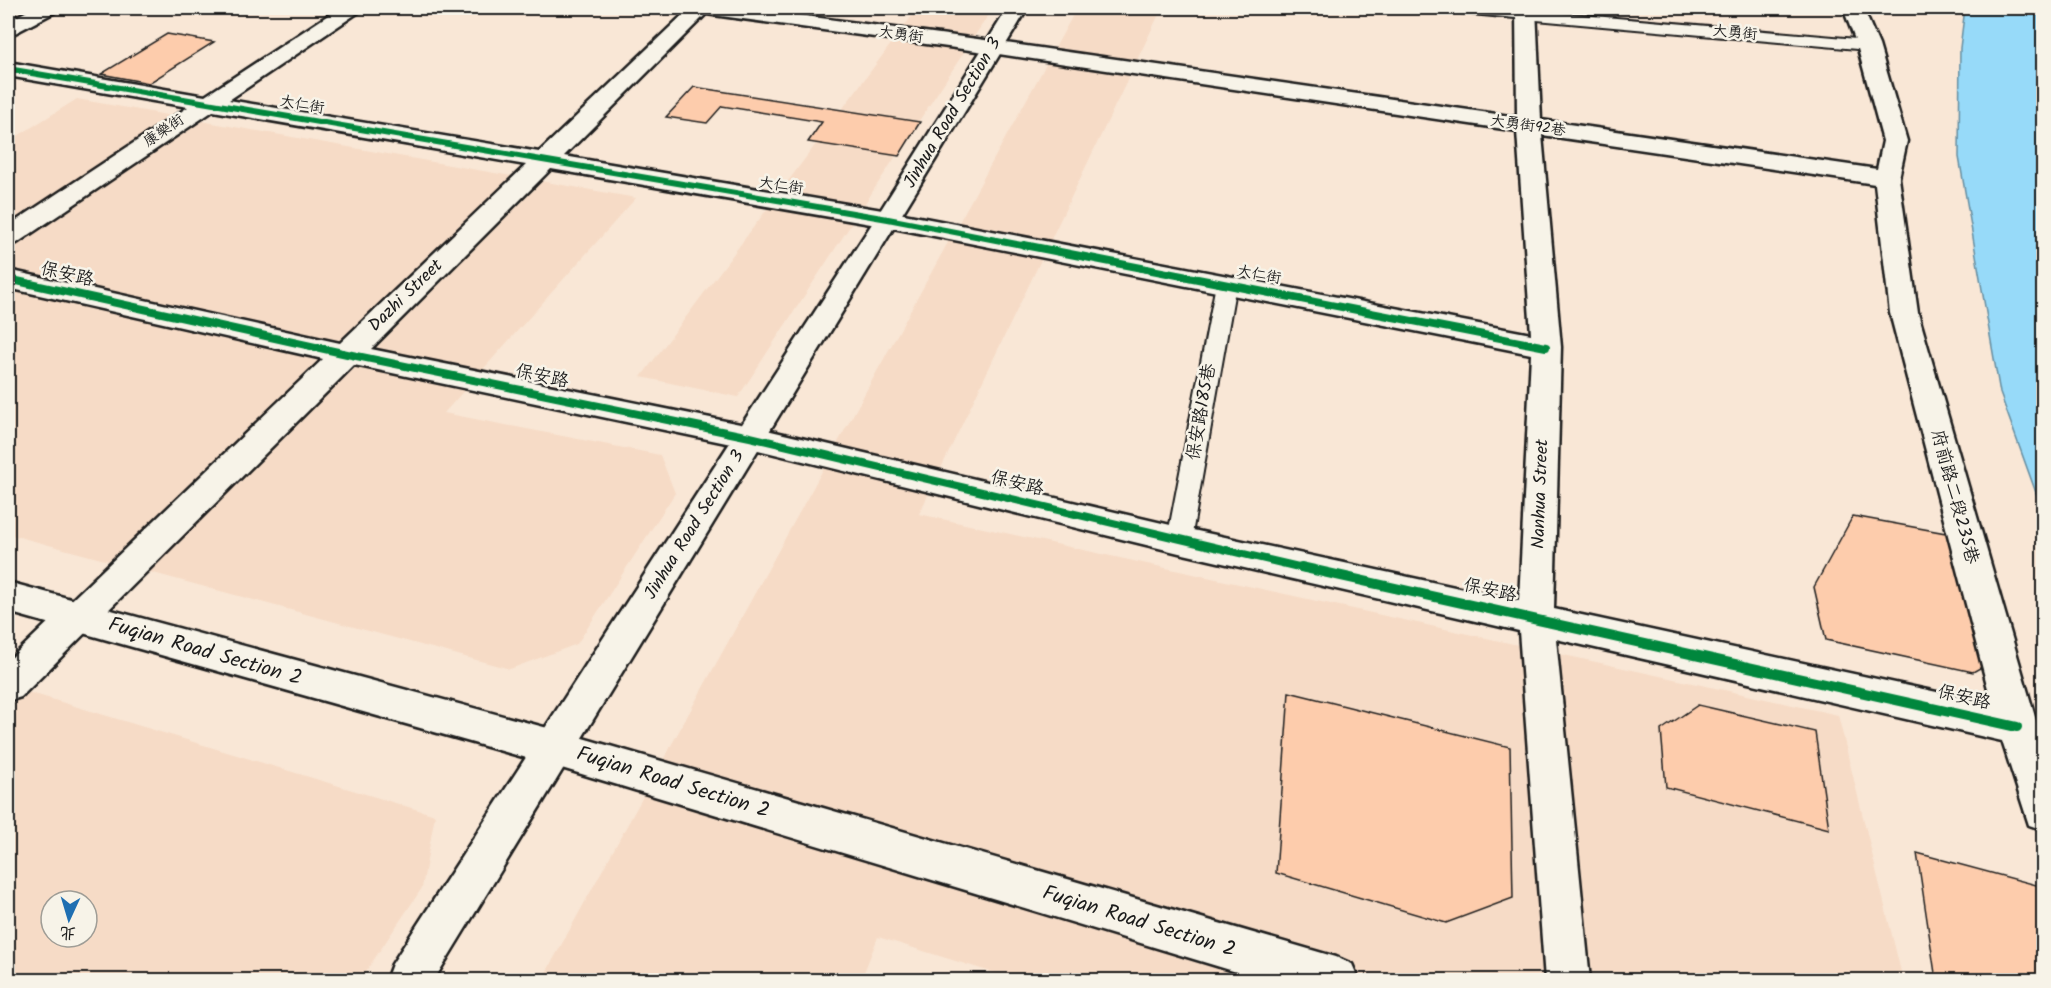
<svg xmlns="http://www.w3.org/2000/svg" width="2051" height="988" font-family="Kalam,'LXGW WenKai TC',sans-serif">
<rect width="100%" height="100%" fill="#f9e7d6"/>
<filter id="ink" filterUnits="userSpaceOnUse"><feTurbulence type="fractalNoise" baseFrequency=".0167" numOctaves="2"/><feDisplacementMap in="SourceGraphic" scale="12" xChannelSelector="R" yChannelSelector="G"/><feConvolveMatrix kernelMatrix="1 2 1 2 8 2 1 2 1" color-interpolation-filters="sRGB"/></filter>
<g filter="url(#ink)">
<path fill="#f6dbc6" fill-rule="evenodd" d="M918,8H993L738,397L641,377Z
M1077,8H1162L919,514L1838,715L1903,980H1017L878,937L861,980H542Z
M77,99L636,198L444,413L660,455L675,493L577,644L510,669L8,534V142Z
M8,686L435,815L422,888L360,980H8ZM51,901H87V937H51Z"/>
<path fill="#97daf9" stroke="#668ea1" stroke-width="1.5" d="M1965,8H2043V512L2000,393L1959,157L1960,48Z"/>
<path fill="#fdccac" stroke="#1c1c1c" stroke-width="1.5" d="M167,34L214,42L149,83L101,74Z
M694,87L920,122L899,156L808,142L822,122L722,106L707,123L666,117Z
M1853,516L1951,534L1996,659L1973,672L1826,640L1814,587Z
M1289,692L1510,747L1513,898L1446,923L1276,873Z
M1698,705L1815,732L1829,829L1666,787L1661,730Z
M1917,853L2044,887V980H1936Z"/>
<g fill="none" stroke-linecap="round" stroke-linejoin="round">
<defs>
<path id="service" d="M1452,8H1504L1868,40L1876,45L1868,50L1460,13Z
M1226,278L1233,280L1236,284L1191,540L1188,547L1179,550L1170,547L1167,540L1216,284L1219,280Z"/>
<path id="minor" d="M33,8H58L55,12L15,33L8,35V21Z
M339,8H362L359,12L229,100L539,152L690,8H746L992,41L1517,117L1516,8H1536L1541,120L1877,169L1883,141L1857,45L1843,8H1863L1879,45L1907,141L1899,178L1918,313L2044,748V830L2029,825L2002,741L1556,639L1590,980H1545L1519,631L1179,553L750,448L354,365L21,697L8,701V661L323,359L8,288V270L340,343L526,165L213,111L17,243L8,245V226L188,107L8,76V62L205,96ZM706,14L992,53L1517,131L1531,334L888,211L564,156ZM1542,135L1875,184L1890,313L1992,704L1554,609L1561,347ZM551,169L888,227L1531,354L1519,601L1179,527L750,426L371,349Z"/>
<path id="secondary" d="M8,582L555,730L1336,957L1352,964L1359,980H1263L555,766L8,612Z"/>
<path id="primary" d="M1008,8H1028L434,980H386L392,964L875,219Z"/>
</defs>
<use href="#service" stroke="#1c1c1c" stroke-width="4"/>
<use href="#minor" stroke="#1c1c1c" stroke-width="5"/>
<use href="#secondary" stroke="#1c1c1c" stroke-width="5"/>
<use href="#primary" stroke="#1c1c1c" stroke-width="5"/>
<use href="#service" fill="#f7f3e8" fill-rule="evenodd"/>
<use href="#minor" fill="#f7f3e8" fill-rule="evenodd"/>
<use href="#secondary" fill="#f7f3e8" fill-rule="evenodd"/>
<use href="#primary" fill="#f7f3e8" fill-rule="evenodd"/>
<defs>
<path id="cycleway-far2" d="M8,69L888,219L1032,247"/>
<path id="cycleway-far1" d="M1024,245L1546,347
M8,279L347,354L750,437L1307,569"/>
<path id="cycleway" d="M1301,567L2017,727"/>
</defs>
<use href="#cycleway-far2" stroke="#f7f3e8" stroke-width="9"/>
<use href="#cycleway-far1" stroke="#f7f3e8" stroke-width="12"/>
<use href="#cycleway" stroke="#f7f3e8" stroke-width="14"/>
<use href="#cycleway-far2" stroke="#00873e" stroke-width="6"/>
<use href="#cycleway-far1" stroke="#00873e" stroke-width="8"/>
<use href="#cycleway" stroke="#00873e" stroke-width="10"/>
</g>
</g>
<g text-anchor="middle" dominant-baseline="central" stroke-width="5" stroke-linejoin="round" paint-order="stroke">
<g font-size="15" fill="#1c1c1c" stroke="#f7f3e8">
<text transform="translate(1735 33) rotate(5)">大勇街</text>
<text transform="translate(901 35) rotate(8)">大勇街</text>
<text transform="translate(302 105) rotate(10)">大仁街</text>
<text transform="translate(1528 126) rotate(8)">大勇街92巷</text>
<text transform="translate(164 131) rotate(-34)">康樂街</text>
<text transform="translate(781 186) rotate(9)">大仁街</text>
<text transform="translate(1259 275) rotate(11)">大仁街</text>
</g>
<g font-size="18" fill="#1c1c1c" stroke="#f7f3e8">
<text transform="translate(953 113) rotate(-59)">Jinhua Road Section 3</text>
<text transform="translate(67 275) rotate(13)">保安路</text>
<text transform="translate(406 296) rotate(-44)">Dazhi Street</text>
<text transform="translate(542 377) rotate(12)">保安路</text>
<text transform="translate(1202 412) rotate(-80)">保安路185巷</text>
<text transform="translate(1017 484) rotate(14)">保安路</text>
<text transform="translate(1541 494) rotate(-88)">Nanhua Street</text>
<text transform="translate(1954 497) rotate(75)">府前路二段235巷</text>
<text transform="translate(695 525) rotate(-58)">Jinhua Road Section 3</text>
<text transform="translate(1490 591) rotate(12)">保安路</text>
<text transform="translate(1964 698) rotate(13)">保安路</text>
</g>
<g font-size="21" fill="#1c1c1c" stroke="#f7f3e8">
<text transform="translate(205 652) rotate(16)">Fuqian Road Section 2</text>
<text transform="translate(673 783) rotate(17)">Fuqian Road Section 2</text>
<text transform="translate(1139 922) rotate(17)">Fuqian Road Section 2</text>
</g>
</g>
<rect width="2051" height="988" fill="none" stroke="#f7f3e8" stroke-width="30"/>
<rect x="15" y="15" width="2021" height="958" fill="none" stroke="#1c1c1c" stroke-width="2" filter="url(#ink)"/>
<g transform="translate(69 919) rotate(184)"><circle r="28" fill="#f7f3e8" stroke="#9f9d96" stroke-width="1.5"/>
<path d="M0-4.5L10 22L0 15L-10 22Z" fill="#1f6fb2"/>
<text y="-9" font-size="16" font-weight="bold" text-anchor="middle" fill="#1c1c1c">北</text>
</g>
</svg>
